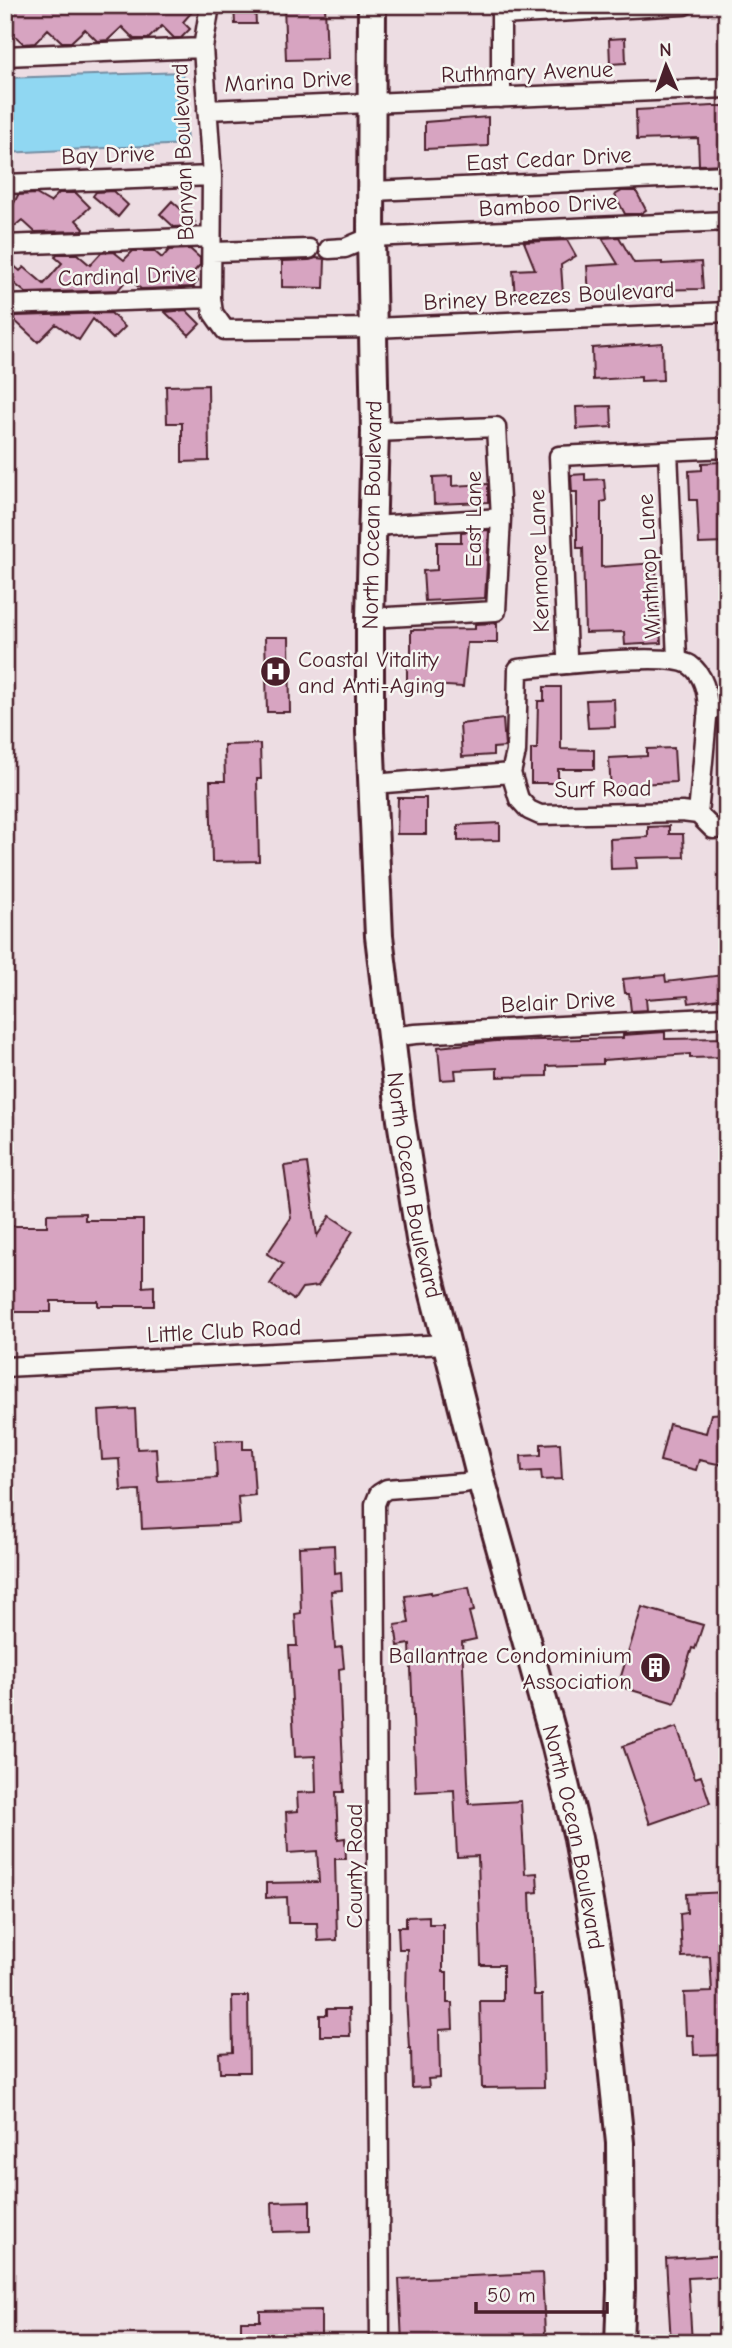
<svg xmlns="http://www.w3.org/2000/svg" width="732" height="2348" font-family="'Comic Neue',sans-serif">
<rect width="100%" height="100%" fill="#eddde3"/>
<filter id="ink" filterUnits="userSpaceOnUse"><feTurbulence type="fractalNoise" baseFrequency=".0143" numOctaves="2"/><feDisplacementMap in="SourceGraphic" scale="14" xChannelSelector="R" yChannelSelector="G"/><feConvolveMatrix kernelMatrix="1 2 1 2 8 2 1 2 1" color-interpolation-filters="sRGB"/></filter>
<g filter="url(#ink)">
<path fill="#90d7f2" stroke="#748da2" stroke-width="2" d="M183,72L187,144L5,153V78Z"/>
<path fill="#d7a4c1" stroke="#4a1f2b" stroke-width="2" d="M5,5H198L183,22L190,29L181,38H174L162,26L148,39H134L122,27L108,40L97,41L85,29L71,42H62L48,29L35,43L24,44L14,35L5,43Z
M234,5H255L256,24H235Z
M284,5H325L327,59L286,60Z
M625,38L626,63L610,64L609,39Z
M713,106H727V164L699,165L698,138L637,140L636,110Z
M488,117V146L425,149V122Z
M113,191L128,205L118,217L93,196L96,192Z
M622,191H636L646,210L640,214H625L615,195Z
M59,193H76L90,207L76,220L84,229L83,231L35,232L22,220L5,234V203L11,209L18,195L36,194L50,202Z
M172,201L195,222L191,226L174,227L160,214Z
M619,237L634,263L662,262V264L701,262L703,289L643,290L589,295L587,266L618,264L602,238Z
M567,240L576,256L561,265L563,295L515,298L513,270L535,269L524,242Z
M190,249L200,258V265L191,275L198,281L193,287L141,289L128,278L118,290L26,293L5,276V258L20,271L24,267L44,284L62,263L55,257L57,254H77L90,265L101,253L114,252L124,260L133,251H154L162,258L169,250Z
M316,258L325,259L324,288L282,287V261L309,260Z
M186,310L200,324L189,335L165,312Z
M111,313L125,327L113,339L93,319L79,340L56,324L38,342L13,319L16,316Z
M662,343L663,380L641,381V377L593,380L592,348Z
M208,385L209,461L182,462V423H167L166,386Z
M611,406L612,427L577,429L576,407Z
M723,462L725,543L699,544L697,500H690L689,471L702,470V463Z
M585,474V480L604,479L606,501L601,502V567L656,563L657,609H659L661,643L625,645L624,632L585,633L583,548H577V492H572L571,475Z
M452,476V486L488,484V502L434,504L433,477Z
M489,530L485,598L425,601L423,571L437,570V542H461V532Z
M497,623V643H467L463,687L429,685V690H407V664H411V630L475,629V624Z
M265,637H289L290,712H267Z
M544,687H561V749L594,750V769H558V783H531V749H537L538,701H544Z
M614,699L615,727L588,728L586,700Z
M503,719L505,747L493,748V755L462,757L460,724Z
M260,744L261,779H257L259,861L212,862L210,781H225L224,745Z
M674,748L676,782L638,784V791L611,792L609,758L647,756V749Z
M398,798H426V834H397Z
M500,823V840L458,841V825Z
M669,826V834H683L684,857L636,858L637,868L611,869L610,839L648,837V827Z
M665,975L666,982L723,975L726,998L689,1003L688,996L646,999L647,1010L631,1011L629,993H625L623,979Z
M665,1032V1039L726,1038L727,1057L690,1058V1054L603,1060V1064L547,1066V1076L497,1077V1068L455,1070L456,1079L441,1080L438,1047L496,1041L623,1038V1035Z
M307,1163L317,1236L330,1216L353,1231L318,1286L302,1288L294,1300L270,1284L283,1264L267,1254L291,1218L284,1166Z
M85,1213V1220H143V1287L154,1286V1306H98V1301H51V1312H5V1226H47V1214Z
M135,1409L137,1449L156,1448L158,1481L217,1478L215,1441L243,1440V1449H252L255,1495L238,1497L240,1524L142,1529L140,1490L121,1491L119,1459L102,1460L99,1411Z
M727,1413V1466L699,1460L696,1470L660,1461L669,1424L706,1433L711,1414Z
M560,1443L562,1479L542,1480L541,1471L522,1472L521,1456L541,1455V1444Z
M334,1545L335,1573L341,1572L342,1590L331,1591L335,1648L342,1647L344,1668L339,1669L344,1792H336L338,1839L345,1838L346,1859H335L337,1940L318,1941L317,1923H288L287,1897L266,1898V1883L319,1882L317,1851L288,1853L286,1812L298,1811L297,1793L316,1792L315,1756L295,1757L289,1646H297L295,1614L301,1613L299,1547Z
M469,1587L474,1611L469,1612L476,1639L462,1642L469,1804L521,1801L525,1874L537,1873L538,1892L530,1893L534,1995H542L544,2087L482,2088L480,2001H503V1965H481L478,1856L457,1857L454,1790L416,1792L410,1644L398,1646L395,1625L409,1623L405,1596L431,1592V1594Z
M642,1607L703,1625L695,1649L692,1648L675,1703L618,1686Z
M677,1727L695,1778L701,1776L710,1803L650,1824L623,1746Z
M727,1892V2054L694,2055L693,2035H686L684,1993L712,1992L710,1956L682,1957L680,1914L687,1913L686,1894Z
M429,1916V1924H443V1972H447V2003H452L453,2029L439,2030L440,2078L428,2079L429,2087L412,2088L411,2048H409L406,1997L407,1949H399L398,1927H406V1917Z
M232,1996H248L249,2072H220L219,2053L233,2052Z
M327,2009H349L350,2036H320V2015H327Z
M310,2201V2231L273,2232L272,2202Z
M727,2255V2276L688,2278L692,2343H671L666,2259Z
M542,2273L545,2334H534V2343H402L399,2279Z
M321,2310V2341L241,2343V2321H260V2311Z"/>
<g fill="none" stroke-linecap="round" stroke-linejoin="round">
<defs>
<path id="minor" d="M210,5L203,48L212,176L211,298L213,313L225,330L374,328L727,312
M5,56L203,48
M501,98V15L684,5
M207,110L727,88
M5,184L212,176
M373,191L727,175
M5,245L211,237
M329,249L345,248L371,237L727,221
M212,252L309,249
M5,305L211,298
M668,451L677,659
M373,526L501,518
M370,618L496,611L501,518L496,427L375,432
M569,664L567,655L559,456L727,448
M708,708H727
M373,784L511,773
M698,814L708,708C707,692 704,675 690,665C669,651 548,666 518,669L516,752L511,773L519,799L529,810L540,815L682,812L698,814L713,829L727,828
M391,1037L415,1034L727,1017
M5,1367L445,1344
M380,2343L375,1504L379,1494L387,1489L464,1483L481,1479"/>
<g id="secondary">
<path id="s1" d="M372,5L371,237L375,432L370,618V732L379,936L401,1120L420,1239L481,1479L555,1743L578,1838L604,1988L620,2143L621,2289L619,2343"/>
</g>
</defs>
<use href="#minor" stroke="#4a1f2b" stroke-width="23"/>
<use href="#secondary" stroke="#4a1f2b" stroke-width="32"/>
<use href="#minor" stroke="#f6f6f2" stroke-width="18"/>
<use href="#secondary" stroke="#f6f6f2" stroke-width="26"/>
</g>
</g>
<defs>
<symbol id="hospital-disc" viewBox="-11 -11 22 22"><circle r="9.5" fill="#4a1f2b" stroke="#f6f6f2"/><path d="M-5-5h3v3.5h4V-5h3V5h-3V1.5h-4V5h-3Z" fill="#fff"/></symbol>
<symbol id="building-disc" viewBox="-11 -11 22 22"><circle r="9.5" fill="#4a1f2b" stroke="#f6f6f2"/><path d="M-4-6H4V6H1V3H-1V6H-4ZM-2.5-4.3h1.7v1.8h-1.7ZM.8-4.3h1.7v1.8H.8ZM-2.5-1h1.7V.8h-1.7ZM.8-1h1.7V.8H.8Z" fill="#fff"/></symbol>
</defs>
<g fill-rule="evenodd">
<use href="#hospital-disc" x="258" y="654" width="35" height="35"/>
<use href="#building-disc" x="638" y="1650" width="35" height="35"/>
</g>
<g text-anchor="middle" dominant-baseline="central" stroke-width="5" stroke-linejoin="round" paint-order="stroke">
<g font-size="23" fill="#4a1f2b" stroke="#f6f6f2">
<text transform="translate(527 72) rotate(-2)">Ruthmary Avenue</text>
<text transform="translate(288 81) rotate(-3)">Marina Drive</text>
<text transform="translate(183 152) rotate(-92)">Banyan Boulevard</text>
<text transform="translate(108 155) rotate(-2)">Bay Drive</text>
<text transform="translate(549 159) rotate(-3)">East Cedar Drive</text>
<text transform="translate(548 205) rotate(-3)">Bamboo Drive</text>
<text transform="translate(127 276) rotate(-2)">Cardinal Drive</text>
<text transform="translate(549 296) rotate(-3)">Briney Breezes Boulevard</text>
<text transform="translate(372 515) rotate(-89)">North Ocean Boulevard</text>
<text transform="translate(473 519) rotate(-90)">East Lane</text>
<text transform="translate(539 561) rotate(-92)">Kenmore Lane</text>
<text transform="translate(649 566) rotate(-93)">Winthrop Lane</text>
<text transform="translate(603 789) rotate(-1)">Surf Road</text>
<text transform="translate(558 1002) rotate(-3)">Belair Drive</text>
<text stroke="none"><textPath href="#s1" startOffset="1183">North Ocean Boulevard</textPath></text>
<text transform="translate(224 1331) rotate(-3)">Little Club Road</text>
<text stroke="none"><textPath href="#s1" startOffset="1855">North Ocean Boulevard</textPath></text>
<text transform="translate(354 1866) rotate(-90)">County Road</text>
</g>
<g font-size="23" fill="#4a1f2b" stroke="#f6f6f2" text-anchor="start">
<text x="298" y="659">Coastal Vitality<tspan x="298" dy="26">and Anti-Aging</tspan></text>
<text x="632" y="1655" text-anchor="end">Ballantrae Condominium<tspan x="632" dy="26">Association</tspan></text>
</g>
</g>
<rect width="732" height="2348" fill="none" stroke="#f6f6f2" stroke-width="28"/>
<rect x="14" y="14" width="704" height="2320" fill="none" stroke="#4a1f2b" stroke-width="2.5" filter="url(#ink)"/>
<g transform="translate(666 66) rotate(358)" stroke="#f6f6f2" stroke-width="5" paint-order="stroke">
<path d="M0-5L12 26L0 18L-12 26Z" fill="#4a1f2b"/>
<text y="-10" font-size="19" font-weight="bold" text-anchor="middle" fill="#4a1f2b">N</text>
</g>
<path d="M476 2302v10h131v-10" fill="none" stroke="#4a1f2b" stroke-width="3.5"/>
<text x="487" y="2302" font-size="21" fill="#4a1f2b" stroke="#f6f6f2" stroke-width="5" paint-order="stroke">50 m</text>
</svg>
